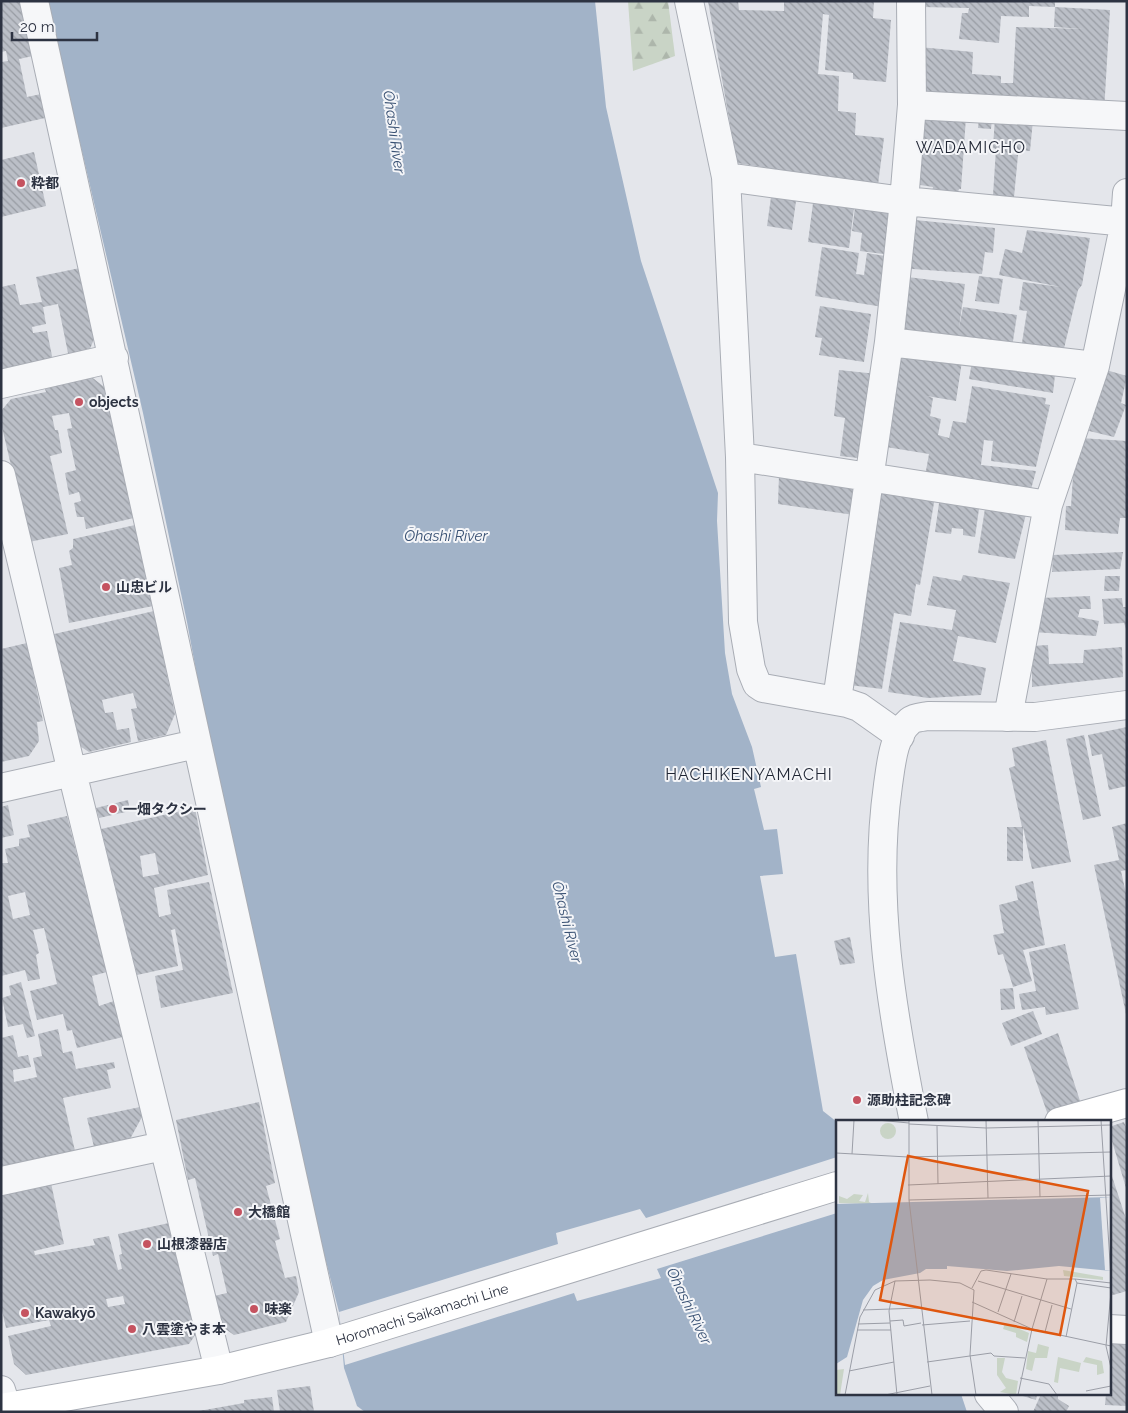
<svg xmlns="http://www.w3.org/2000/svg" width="1128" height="1413" font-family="Raleway,'Noto Sans JP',sans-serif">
<defs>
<pattern id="forest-firs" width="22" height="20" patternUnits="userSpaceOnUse" patternTransform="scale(1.25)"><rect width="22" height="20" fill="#c9d4c6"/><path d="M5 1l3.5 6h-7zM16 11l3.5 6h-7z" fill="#adb6ab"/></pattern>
<pattern id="building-back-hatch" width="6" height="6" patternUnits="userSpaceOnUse" patternTransform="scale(1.25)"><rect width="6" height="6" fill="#bbbfc7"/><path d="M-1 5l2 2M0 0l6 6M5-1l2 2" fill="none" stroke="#989ca3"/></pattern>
</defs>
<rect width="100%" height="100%" fill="#e4e6eb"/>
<path fill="url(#forest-firs)" d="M628,1H668L675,56L633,71Z"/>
<path fill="#a2b3c8" d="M47,1H595L606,107L641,261L718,493L717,521L725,653L732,694L752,747L761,787L754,789L764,830L777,829L783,874L760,876L775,957L796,954L823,1111L837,1122V1394H961L967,1412H365L357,1406L344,1368L339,1312L306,1184L216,778L187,622L143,413Z"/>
<path fill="#e4e6eb" d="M837,1157V1213L657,1269L661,1278L577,1301L574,1293L345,1365L339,1312L558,1244L556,1233L640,1209L646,1218Z"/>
<path fill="url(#building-back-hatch)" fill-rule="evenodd" d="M1,1H21L33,56L19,59L27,97L41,94L45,118L1,128V62L8,61L6,51L1,52Z
M708,1H738L739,10L784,11V1H874L873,18L891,20L886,82L853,79V73L825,70L829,15L823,14L818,74L839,76L838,111L856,113L855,135L884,138L878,185L737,163Z
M921,1H1055V7L1029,6V17L1001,16L999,43L959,39L962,13H968L969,8L921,7Z
M1055,7L1110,10L1104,112L915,99L919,47L973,52L972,74L1001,76V83H1013L1016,27L1083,29L1054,27Z
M919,113L966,117L961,189H959L956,198L932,194L933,187L914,184Z
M979,117L992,119L991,129L978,128Z
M995,117L1033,120L1030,151L1008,149V154L1018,155L1014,197L993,195L996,149L993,148Z
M34,152L46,206L1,217V160Z
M771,197L796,201L792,230L767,226Z
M813,203L854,208L849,248L808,242Z
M855,207L897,213L891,255L860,251L862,233L852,231Z
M905,219L995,228L993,253L985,252L982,274L899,268Z
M1027,230L1090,238L1082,285L1078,290L1061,361L1020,355L1027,311L1019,310L1023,282L1061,287L999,275L1005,249L1022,253Z
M822,247L859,253L856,274L864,275L867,253L891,257L883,307L815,296Z
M80,268L94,339L88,354L69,358L58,304L43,307L46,324L32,327L33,333L47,331L53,361L1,372V287L15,284L20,305L42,302L36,277Z
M899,276L965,284L959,328L963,307L1017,315L1011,354L891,337Z
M979,276L1003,279L999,304L975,301Z
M820,306L871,314L864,362L819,355L822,338L815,337Z
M892,352L962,361L956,401L927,396L933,398L930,416L941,419L938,435L949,438L953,421L966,423L972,386L1046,398L1045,404L1050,405L1036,467L991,461L993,441L984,440L981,465L1036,471L1030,493L925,476L929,454L880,446Z
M972,362L1055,375L1053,393L969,379Z
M839,370L877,374L867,459L840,456L845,418L834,416Z
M1106,370L1127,376L1121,403L1126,405L1114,437L1089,431Z
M89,375L108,390L134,518L86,529L84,517H77L74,503L81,501L79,492L69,495L65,473L76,470L67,429L72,428L69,413L52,416L55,430H58L62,453L50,456L68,534L29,542L1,423V411L11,399L46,392L43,383Z
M1080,438L1127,441V518H1120L1118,534L1065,530L1066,506H1071L1074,461H1079Z
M779,475L865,486L861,516L778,504Z
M877,487L935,497L920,585L916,584L911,616L894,613L882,689L849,685Z
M940,496L980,502L975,537L963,535V529L952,528L951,534L935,532Z
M986,502L1027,510L1015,559L978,553Z
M135,525L153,606L69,623L59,568L72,565L69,551L73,548V539Z
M1123,552L1120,569L1052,572L1053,555Z
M963,575L1010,583L996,643L958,636L953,661L986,668L981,695L928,698L888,692L900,622L952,630L956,610L927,605L933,576L961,581Z
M1105,576H1120L1119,591H1104Z
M1090,596L1091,609H1080L1078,617L1099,621L1096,636L1032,632L1040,598Z
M1122,598L1123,607H1127V632L1124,623L1104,624L1102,599Z
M154,611L175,714L166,735L138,741L131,709L137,708L133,693L102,700L105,713L113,712L117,730L129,728L131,742L89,752L75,743L50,635Z
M27,643L43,721L37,722L39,741L29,756L1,762V649Z
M1048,645L1049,664L1083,663L1084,650L1122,647L1123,677L1032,687V646Z
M1127,727V786L1109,790L1102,754L1092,756L1088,735Z
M1084,735L1101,816L1083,820L1066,739Z
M1046,740L1071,862L1032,869L1023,827V861H1007V827H1022L1009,768L1015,766L1012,748Z
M128,800L130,811L99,818L96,808Z
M8,805L14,835L1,838V807Z
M195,808L208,875L154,888L159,917L171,914L167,890L209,882L233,993L161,1008L155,976L183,970L175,929L171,930L178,966L137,975L101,829ZM155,853L159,874L143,877L140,856Z
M67,816L107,972L92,976L99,1006L114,1001L123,1037L77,1048L72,1030L67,1031L63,1014L37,1020L30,991L57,984L44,928L33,930L39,953L36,955L40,979L28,981L25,970L1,976V869L2,863H8L5,849L19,846V839L30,837L27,825ZM25,892L30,915L13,919L8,896Z
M1127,823V870L1121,871L1127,898L1126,1014L1094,865L1119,860L1112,827Z
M1033,881L1045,945L1023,950L1032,981L1013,987L1003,954L998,955L993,935L1004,933L999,905L1018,900L1015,886Z
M850,937L855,963L840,965L834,941Z
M1065,944L1079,1009L1046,1015L1045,1007L1022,1010L1019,994L1036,991L1029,952Z
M21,982L35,1036L27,1038L23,1024L8,1027L2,998L11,995L9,986Z
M1013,988L1015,1009L1001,1010L1000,989Z
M1033,1011L1042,1034L1011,1046L1002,1023Z
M58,1029L63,1053L72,1051L76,1069L114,1062L115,1068L107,1070L111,1088L63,1098L75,1151L1,1166V1038L13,1035L18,1057L28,1055L31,1067L13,1070L14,1082L37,1077L33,1058L42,1056L38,1034Z
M1058,1033L1081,1104L1048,1115L1024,1047Z
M259,1102L275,1183L266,1186L280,1239L275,1241L285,1278L296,1276L299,1292L286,1322L234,1335L221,1326L214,1296L227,1293L218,1254L213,1256L195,1178L188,1180L176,1120Z
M140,1107L142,1117L130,1139L94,1147L87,1118Z
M1124,1122L1127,1130L1126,1188L1109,1131V1127Z
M1109,1167L1127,1222V1291L1113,1295H1109Z
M51,1183L64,1244L34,1251L35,1255L95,1245L93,1239L109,1236L118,1270L122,1269L119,1255L122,1254L118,1234L169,1223L196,1334L189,1344L26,1375L14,1364L8,1336L51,1326L49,1320L6,1328L1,1306V1194ZM123,1296L125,1304L108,1307L106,1299Z
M1109,1339H1127V1406L1105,1405L1106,1394H1109Z
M310,1386L314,1412H280L277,1390Z
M1016,1394H1037L1036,1400Z
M1041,1394H1058V1399L1069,1406L1066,1412H1033Z
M272,1397L274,1412H193L244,1403V1400Z"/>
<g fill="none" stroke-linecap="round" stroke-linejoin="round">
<defs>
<path id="minor" d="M34,1C135,448 230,896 329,1343
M689,1L726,177L740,457L743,622L751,669L757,684L763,688L847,703L859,707L900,736
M912,105L1127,116
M726,177L904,201L1127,222
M889,342L1095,366
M1,384L114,358
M740,457L1048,505
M1,475L72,772L219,1370
M837,700L889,342L904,201L912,105L911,1
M1008,717L1048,505L1095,366L1125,222L1127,193
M1,788L196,744
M1,1181L163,1146
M1109,1329L1127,1330
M1,1390L8,1412"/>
<path id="tertiary" d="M914,1122C892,1011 872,898 888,785C891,765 893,735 910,721C915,717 922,717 928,716L1035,717L1127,705
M989,1394L1004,1412"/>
<g id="secondary">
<path d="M1059,1122L1127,1103"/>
<path id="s1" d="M1,1408L219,1370L329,1343L837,1186"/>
</g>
</defs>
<use href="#minor" stroke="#a9adb5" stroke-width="30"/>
<use href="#tertiary" stroke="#a9adb5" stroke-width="30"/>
<use href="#secondary" stroke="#a9adb5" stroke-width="30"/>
<use href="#minor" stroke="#f6f7f9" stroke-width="28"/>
<use href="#tertiary" stroke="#f6f7f9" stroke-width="28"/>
<use href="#secondary" stroke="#fff" stroke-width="28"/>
</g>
<g fill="#c55360" stroke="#f4f5f8" stroke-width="2">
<circle cx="21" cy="183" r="5"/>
<circle cx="79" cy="402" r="5"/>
<circle cx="106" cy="587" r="5"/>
<circle cx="113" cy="809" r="5"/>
<circle cx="857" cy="1100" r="5"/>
<circle cx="238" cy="1212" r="5"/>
<circle cx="147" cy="1244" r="5"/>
<circle cx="254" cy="1309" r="5"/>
<circle cx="25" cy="1313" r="5"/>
<circle cx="132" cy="1329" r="5"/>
</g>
<g text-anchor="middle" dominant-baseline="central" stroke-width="4" stroke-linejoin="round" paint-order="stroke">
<g font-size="14" font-weight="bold" fill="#2d3342" stroke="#f4f5f8" text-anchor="start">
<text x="31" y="183">粋都</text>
<text x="89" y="402">objects</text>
<text x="116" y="587">山忠ビル</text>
<text x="123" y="809">一畑タクシー</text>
<text x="867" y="1100">源助柱記念碑</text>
<text x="248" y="1212">大橋館</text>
<text x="157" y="1244">山根漆器店</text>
<text x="264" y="1309">味楽</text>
<text x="35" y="1313">Kawakyō</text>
<text x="142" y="1329">八雲塗やま本</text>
</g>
<g font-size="14" fill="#2d3342" stroke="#f4f5f8">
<text stroke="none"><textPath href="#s1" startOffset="432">Horomachi Saikamachi Line</textPath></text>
</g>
<g font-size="15" font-style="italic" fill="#395173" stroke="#f4f5f8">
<text transform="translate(394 132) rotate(82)">Ōhashi River</text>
<text x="446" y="536">Ōhashi River</text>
<text transform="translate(567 922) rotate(76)">Ōhashi River</text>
<text transform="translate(689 1306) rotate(64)">Ōhashi River</text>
</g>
<g font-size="16" letter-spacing="1" fill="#1f2533" stroke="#f4f5f8">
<text x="971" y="147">WADAMICHO</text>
<text x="749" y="774">HACHIKENYAMACHI</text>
</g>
</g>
<g transform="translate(836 1120)">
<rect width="275" height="275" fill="#e4e6eb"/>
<path d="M227,150L267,157V160L228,156Z" fill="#c9d4c6"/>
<path d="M169,203L193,213L191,222L180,217V213L167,209ZM202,224L213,227L211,238H199L196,251L190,249L192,231L200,233ZM222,237L245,243L243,252L224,248L222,263L218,262ZM250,237L266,241L268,253L261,255V245L247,242ZM161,238H169L166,252L170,258L182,261L180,275L164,272L170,268L161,255Z" fill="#c9d4c6"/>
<path d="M44 11a8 8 0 1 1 16 0a8 8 0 1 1-16 0ZM8,249L4,275H0V250Z" fill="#c9d4c6"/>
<path d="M32,73L33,82L37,84L3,83V76L11,79L18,74L27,75L23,81L29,82Z" fill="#c9d4c6"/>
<path d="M275,77V151L223,146L171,151L111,146V149H90L84,153L47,160L37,166L27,180L11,237L0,244V84Z" fill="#a2b3c8"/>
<path d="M274,77L275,91V151L269,150L264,78Z" fill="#e4e6eb"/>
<path fill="none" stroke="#9b9ea7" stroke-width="1" d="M41,0L73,3M73,0V80L96,275M150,0L152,78M202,0L204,77M265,0L275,158M73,4L150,8L275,5M101,6L102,64M0,33L72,37L275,32M16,34L18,0M72,65L275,56M73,80L275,75M239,159L275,163M59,161L53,191L61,275M142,161L235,189M136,168L145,151L150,150L211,159H239L241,163L275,168M275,172L270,226L275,248M136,182L196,209L275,226M27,190L83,188M162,192L175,154M54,201L67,200L68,206L85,203M178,202L186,176M22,204L54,203M86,205L134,201M21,210H55M209,212L216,185M230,217L241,163M91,242L155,233L158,236L189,238M13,251L58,242M184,258L213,264L221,275M250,271L275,266M9,275L24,197L39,170L59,161L94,160L124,163L138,170L134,235L140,275M49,275L94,266M182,275L196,209L211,159"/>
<path fill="#df570f" fill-opacity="0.15" stroke="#df570f" stroke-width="2.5" d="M72,36L252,71L224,215L44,180Z"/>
<rect width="275" height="275" fill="none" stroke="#2d3342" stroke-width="2.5"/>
</g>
<rect width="1128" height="1413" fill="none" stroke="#2d3342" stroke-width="5"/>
<path d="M12 32v8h85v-8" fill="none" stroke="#2d3342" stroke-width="2.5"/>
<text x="20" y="32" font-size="15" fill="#2d3342" stroke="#f4f5f8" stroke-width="4" paint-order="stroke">20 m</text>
</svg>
